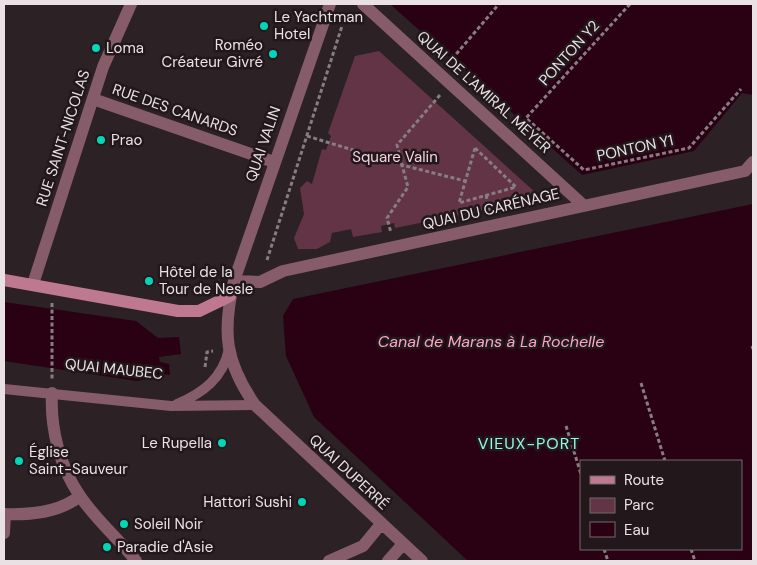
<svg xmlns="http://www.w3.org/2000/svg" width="757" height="565" font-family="'DM Sans',sans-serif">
<rect width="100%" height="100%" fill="#2c2125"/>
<path fill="#623445" d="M379,51L536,193V198L494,208L493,203L484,205L485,210L395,228L394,223L381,226L382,232L353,237L351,229L332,233L330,242L317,249H298L294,238L304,214L300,188L307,181L312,184L322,149L326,150L331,136L328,133L355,56Z"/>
<path fill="#290113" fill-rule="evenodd" d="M390,4H753V95L742,93L694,151L582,175Z
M753,204V561H468L314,417L286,356L283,316L293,299ZM741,461V549H581V461Z
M4,302L136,321L158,338L179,337L181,354L159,357L160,362L169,364L170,375L162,374V376L137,381L4,361Z"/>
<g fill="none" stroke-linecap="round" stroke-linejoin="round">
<path stroke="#877d81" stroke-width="3" stroke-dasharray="4 2.5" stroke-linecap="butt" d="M630,4L526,118L584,170L689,148L741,89
M452,59L499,4
M440,95L397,145L402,165L465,181
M307,136L402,165L408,187L387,218L391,233
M475,148L516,187L459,203Z
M486,195L490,212
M267,260L342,26
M52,303V379
M752,346L753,349
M205,367L207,352L213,351
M641,383L665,461
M566,426L581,474
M604,549L608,561
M691,549L695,561"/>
<path stroke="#865b6a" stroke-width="10" d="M4,389L171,406L255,405
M177,404C203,393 223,378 229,349"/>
<path stroke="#865b6a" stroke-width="12" d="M330,4L234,281C222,332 225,362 255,405L422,561
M363,4L583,205
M93,99L274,162
M234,281L260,282L283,271L745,171L753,162
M33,284L103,67L131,4
M52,393C50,429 60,467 80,496C96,520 119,539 136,561
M4,514C30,515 59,513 80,496
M4,533L5,514
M329,561L363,546L381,524
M388,561L403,544"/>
<path stroke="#be7991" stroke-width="12" d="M4,280L178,311H199L230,296"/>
</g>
<g fill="#03d5b6" stroke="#22181b" stroke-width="2">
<circle cx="264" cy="26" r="5"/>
<circle cx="96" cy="48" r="5"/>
<circle cx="273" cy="54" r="5"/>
<circle cx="101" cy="140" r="5"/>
<circle cx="149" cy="281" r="5"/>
<circle cx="222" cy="443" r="5"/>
<circle cx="19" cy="461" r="5"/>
<circle cx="302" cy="502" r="5"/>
<circle cx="124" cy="524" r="5"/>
<circle cx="107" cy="547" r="5"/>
</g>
<g text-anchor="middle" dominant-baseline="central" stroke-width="5" stroke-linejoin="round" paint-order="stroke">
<g font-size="15" fill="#e9e1e4" stroke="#22181b" text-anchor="start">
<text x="274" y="17">Le Yachtman<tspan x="274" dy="17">Hotel</tspan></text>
<text x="263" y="45" text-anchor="end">Roméo<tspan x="263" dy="17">Créateur Givré</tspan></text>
<text x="106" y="48">Loma</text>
<text x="111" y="140">Prao</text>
<text x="159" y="272">Hôtel de la<tspan x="159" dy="17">Tour de Nesle</tspan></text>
<text x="212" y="443" text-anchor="end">Le Rupella</text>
<text x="29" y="452">Église<tspan x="29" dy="17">Saint-Sauveur</tspan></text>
<text x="292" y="502" text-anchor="end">Hattori Sushi</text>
<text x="134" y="524">Soleil Noir</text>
<text x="117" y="547">Paradie d'Asie</text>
</g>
<g font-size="15" fill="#e9e1e4" stroke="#22181b">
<text transform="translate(569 53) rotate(-48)">PONTON Y2</text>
<text transform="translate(484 92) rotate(42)">QUAI DE L'AMIRAL MEYER</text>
<text transform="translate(175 110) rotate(19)">RUE DES CANARDS</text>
<text transform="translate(63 138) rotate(-72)">RUE SAINT-NICOLAS</text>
<text transform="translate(263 144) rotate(-71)">QUAI VALIN</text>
<text transform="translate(635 148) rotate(-12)">PONTON Y1</text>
<text transform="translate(491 209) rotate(-13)">QUAI DU CARÉNAGE</text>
<text transform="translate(114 369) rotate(6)">QUAI MAUBEC</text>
<text transform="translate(349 472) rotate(43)">QUAI DUPERRÉ</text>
</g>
<g font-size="15" fill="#f4d1dc" stroke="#22181b">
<text x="395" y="157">Square Valin</text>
</g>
<g font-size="16" font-style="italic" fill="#f8a6c2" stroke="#22181b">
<text x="491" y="341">Canal de Marans à La Rochelle</text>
</g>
<g font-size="16" letter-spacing="1" fill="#96f9e2" stroke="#22181b">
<text x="529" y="443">VIEUX-PORT</text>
</g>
</g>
<rect width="757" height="565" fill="none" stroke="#e9e1e4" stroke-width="10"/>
<rect x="580" y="460" width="162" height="90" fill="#22181b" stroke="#72686b"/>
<rect x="590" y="476" width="25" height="8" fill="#be7991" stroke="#72686b"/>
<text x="624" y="485" font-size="15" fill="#e9e1e4">Route</text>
<rect x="590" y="498" width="25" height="15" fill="#623445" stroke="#72686b"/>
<text x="624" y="510" font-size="15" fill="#e9e1e4">Parc</text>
<rect x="590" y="522" width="25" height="15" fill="#290113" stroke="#72686b"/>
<text x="624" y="535" font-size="15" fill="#e9e1e4">Eau</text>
</svg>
